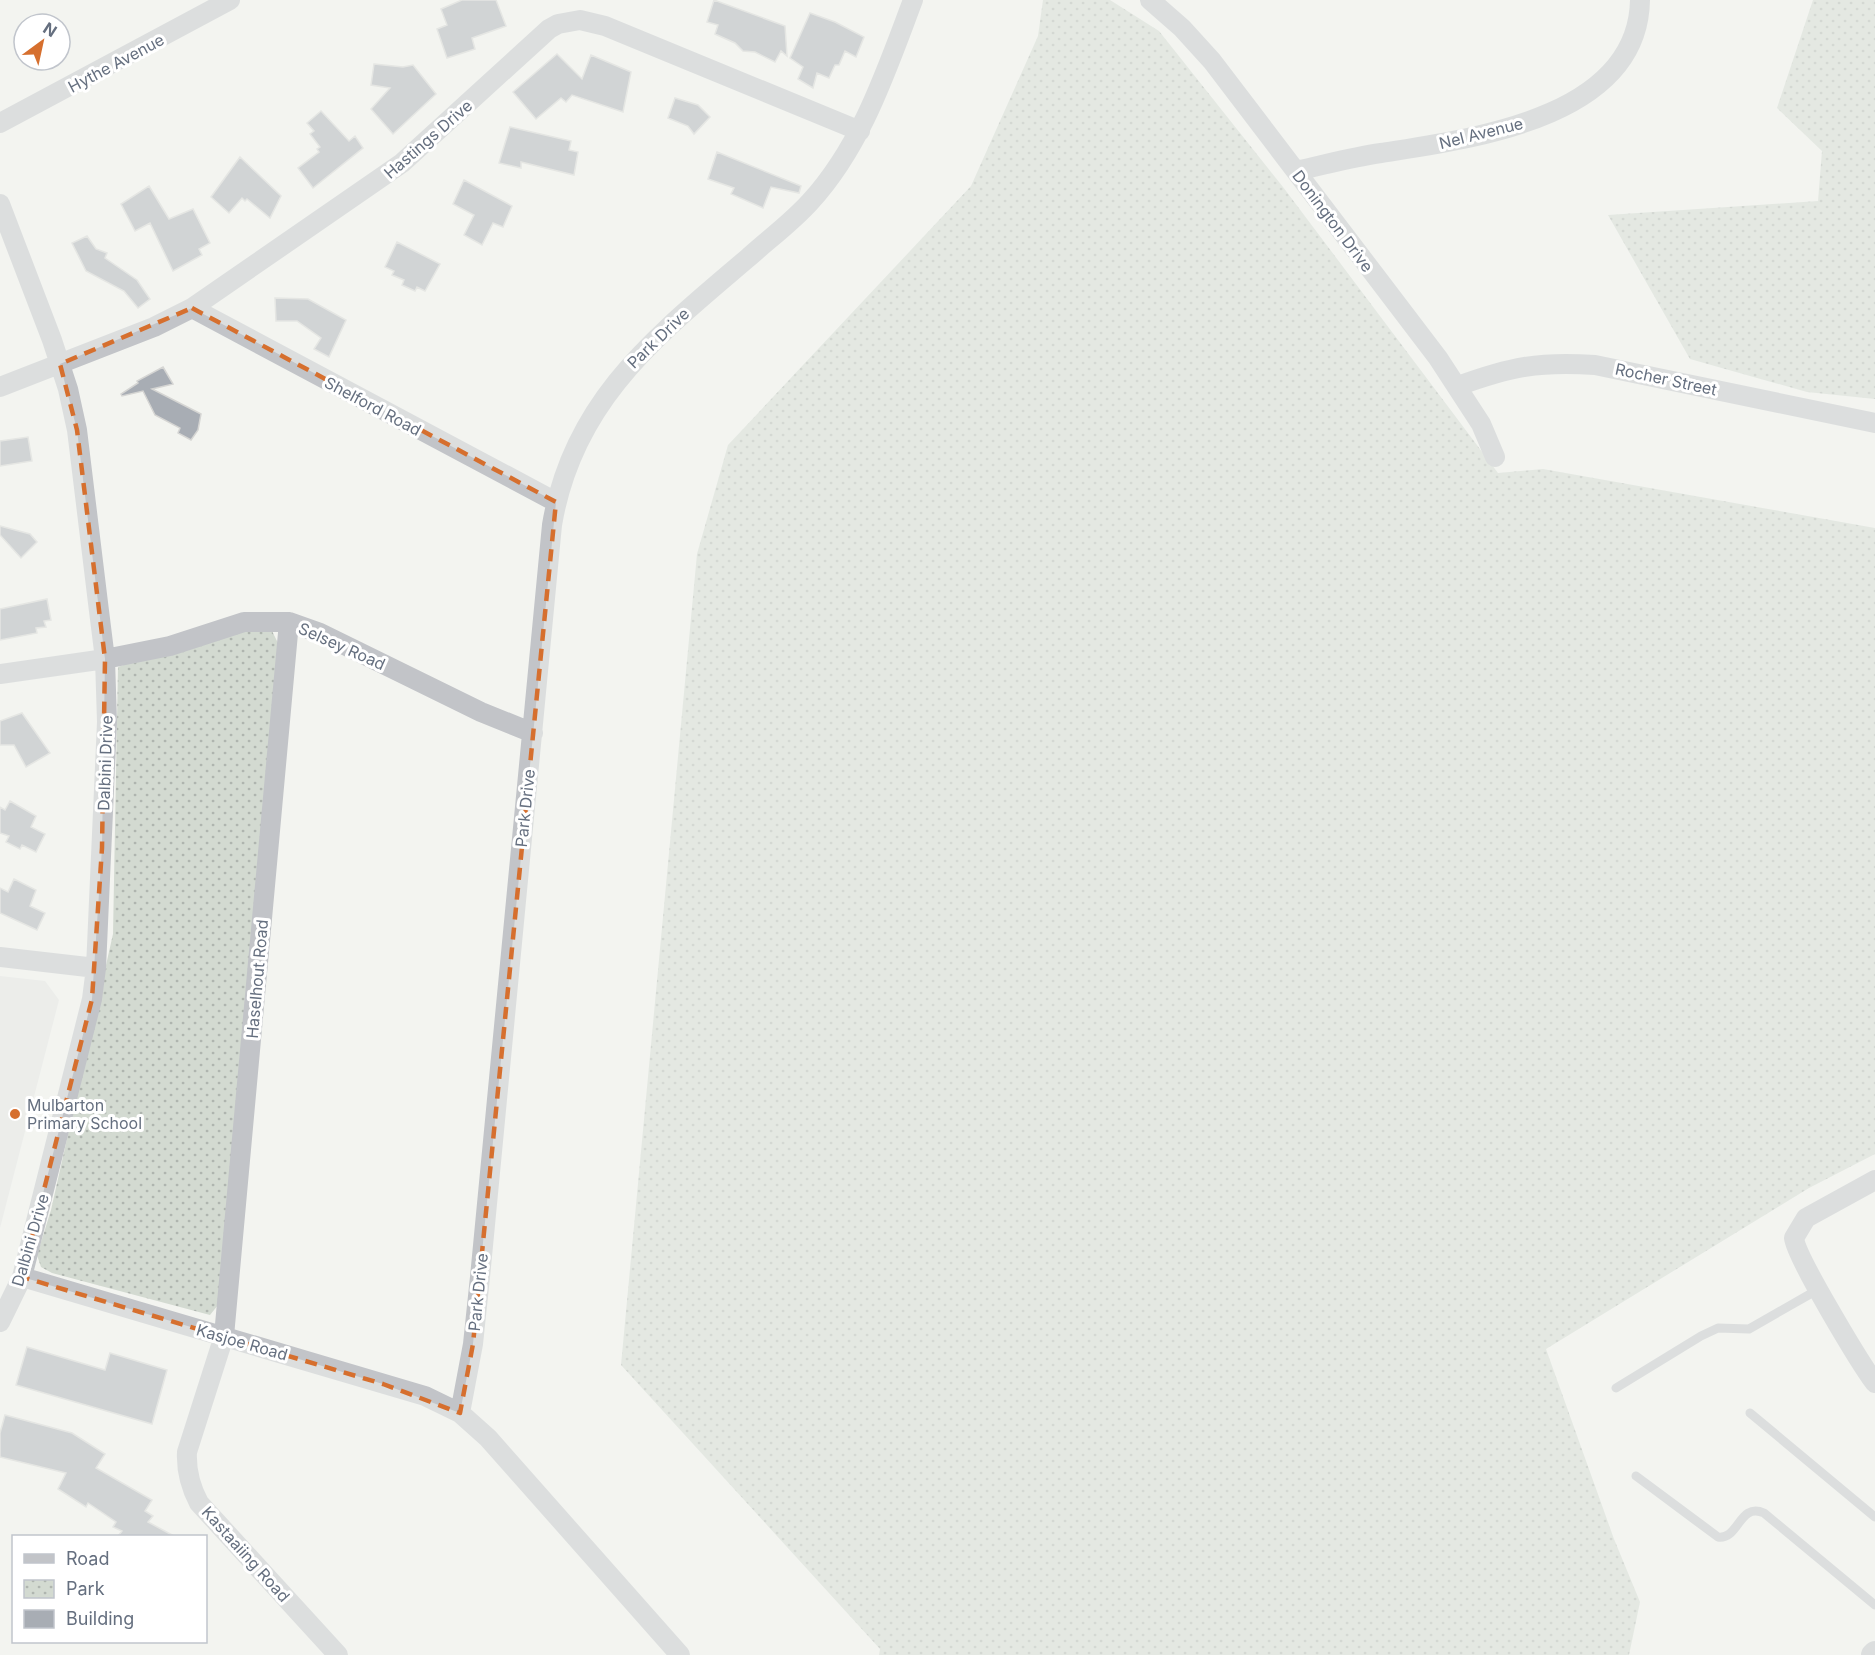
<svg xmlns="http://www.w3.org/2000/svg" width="1875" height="1655" font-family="Inter,sans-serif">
<defs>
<pattern id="park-dots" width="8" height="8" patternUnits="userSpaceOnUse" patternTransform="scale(1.5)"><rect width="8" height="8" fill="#d3dad1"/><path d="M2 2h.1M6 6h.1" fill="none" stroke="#afb5af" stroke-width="1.8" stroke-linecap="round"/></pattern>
</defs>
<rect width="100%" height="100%" fill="#f3f4f0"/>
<path fill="#e4e4e3" d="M0,976L45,981L59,1000L0,1228Z"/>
<path fill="url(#park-dots)" d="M1043,0H1110L1159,31L1283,187L1498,473L1543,469L1875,528V1154L1809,1188L1546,1349L1614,1539L1640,1602L1629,1655H879L880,1649L621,1365L697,554L728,445L971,186L1038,36Z
M1813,0H1875V399L1807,392L1690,359L1608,215L1818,201L1822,151L1777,108Z
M225,628L272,631L278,643L218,1305L210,1315L52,1273L41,1267L37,1255L51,1210L113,934L118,667Z"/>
<path fill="#a8adb4" stroke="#d5d5d3" stroke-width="1.5" d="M462,0H496L506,26L472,38L475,49L447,58L437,29L447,25L441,9Z
M714,0L785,26L787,56L781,51L775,62L755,52L743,51L735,43L715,34L718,25L707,22Z
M810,13L835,22L864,37L856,57L845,51L839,65H835L829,78L817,73L813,88L798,79L803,67L790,58Z
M557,54L582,79L591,55L631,72L623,112L572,95L566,102L561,98L536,119L513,92Z
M374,64L403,67L413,65L436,94L393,134L371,109L390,88L371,85Z
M675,98L698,105L710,117L694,134L688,126L668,118Z
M321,111L349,141L355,136L363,148L313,188L298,168L319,152L317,149L320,147L310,134L314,131L307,123Z
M510,127L571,141L569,150L578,152L574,175L521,162V168L499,163Z
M717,152L801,186L799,193L771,187L763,208L731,194L734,188L708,179Z
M240,157L281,196L270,218L247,199L245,201L242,198L229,213L211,197Z
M464,180L512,206L503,227L493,223L482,245L464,235L474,215L453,204Z
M149,186L169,219L193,209L210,243L199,249L202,255L173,271L150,223L135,231L121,204Z
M87,236L96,249L107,253L105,258L137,280L150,299L138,308L124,291L86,271L72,243Z
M397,242L440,264L425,291L417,287L415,291L402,285L404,280L392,275L394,271L385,267Z
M275,298L308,299L346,320L329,357L314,349L321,338L297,321H276Z
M163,367L173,384L152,389L201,414L198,430L191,440L178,433L180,428L155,415L143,391L122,396L121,394L138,383L137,381Z
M28,437L32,461L0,466V441Z
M0,526L30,534L37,542L21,558L0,535Z
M47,599L51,620L44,621L46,627L36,628L37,633L0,640V609Z
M22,713L50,753L26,767L14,745H0V721Z
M10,801L36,816L31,827L45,834L36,852L22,845L20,849L6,842L9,836L0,833V807L5,810Z
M14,879L36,890L30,906L45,913L37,930L0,913V888L8,892Z
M27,1347L105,1370L110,1353L167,1370L152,1424L16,1385Z
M5,1415L72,1433L105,1454L96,1468L152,1500L145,1511L153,1516L148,1522L174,1536H118L122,1531L113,1527L116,1522L88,1503L86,1507L58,1489L66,1473L0,1457V1433Z"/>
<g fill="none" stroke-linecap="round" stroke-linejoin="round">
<path stroke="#c2c4c8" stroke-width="9" d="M1616,1388L1701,1336L1718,1328L1749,1329L1819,1289
M1750,1413L1875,1517
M1636,1476L1718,1537C1739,1540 1739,1502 1764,1513L1875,1605"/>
<path stroke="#c2c4c8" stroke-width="20" d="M1150,0L1182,28L1212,61L1438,358L1481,424L1495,457
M0,123L230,0
M1296,171C1324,165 1352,157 1381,153C1469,139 1638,119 1640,0
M0,204L52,340L68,389L77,430L99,611L105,659L107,722L96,968L92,999L22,1277L0,1322
M192,308L556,502
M1458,386C1510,367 1539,361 1595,365L1875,423
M0,387L154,327L192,308L402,163L549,29L558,24L580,20L605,26L860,131
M289,622L224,1336L187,1452C186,1471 190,1486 199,1503L338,1655
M0,674L105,659L170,646L244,622H289L320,633L481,712L533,733
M0,957L96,968
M1875,1180L1806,1218L1794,1238C1796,1257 1860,1363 1875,1383
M22,1277L425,1396L460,1413
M680,1655L488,1438L460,1413L473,1344L480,1277L552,525C573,399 658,335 749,257C769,239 792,222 810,202C862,145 886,71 913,0"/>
<path stroke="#c2c4c8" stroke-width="24" d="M1873,1655L1875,1653"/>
</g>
<path d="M0 0H1875V1655H0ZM192,308L556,502L473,1344L460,1413L383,1384L22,1277L92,999L102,848L105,659L77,430L60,364Z" fill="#f3f4f0" fill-opacity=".55" fill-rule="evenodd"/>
<path fill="none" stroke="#d66f2e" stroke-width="4.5" stroke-dasharray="12 8" stroke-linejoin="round" d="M192,308L556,502L473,1344L460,1413L383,1384L22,1277L92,999L102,848L105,659L77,430L60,364Z"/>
<circle fill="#d66f2e" stroke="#fff" stroke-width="2" cx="15" cy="1114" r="6"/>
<g text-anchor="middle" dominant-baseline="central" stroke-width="6" stroke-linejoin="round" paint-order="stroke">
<g font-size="16" fill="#656f7f" stroke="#fff">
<text transform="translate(116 63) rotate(-28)">Hythe Avenue</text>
<text transform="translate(1481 133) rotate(-14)">Nel Avenue</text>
<text transform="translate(428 139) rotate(-41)">Hastings Drive</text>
<text transform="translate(1333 221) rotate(53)">Donington Drive</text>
<text transform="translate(658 338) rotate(-44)">Park Drive</text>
<text transform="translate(1666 379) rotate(12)">Rocher Street</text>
<text transform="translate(373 406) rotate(28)">Shelford Road</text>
<text transform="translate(342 646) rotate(24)">Selsey Road</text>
<text transform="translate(105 763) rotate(-88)">Dalbini Drive</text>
<text transform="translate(525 808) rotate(-84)">Park Drive</text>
<text transform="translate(257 979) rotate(-85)">Haselhout Road</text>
<text transform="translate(30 1240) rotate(-74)">Dalbini Drive</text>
<text transform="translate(478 1292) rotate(-84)">Park Drive</text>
<text transform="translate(242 1342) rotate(16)">Kasjoe Road</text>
<text transform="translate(246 1554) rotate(48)">Kastaaiing Road</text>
</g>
<g font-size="16" fill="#656f7f" stroke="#fff" text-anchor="start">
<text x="27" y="1105">Mulbarton<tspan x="27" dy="18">Primary School</tspan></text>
</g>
</g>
<rect x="12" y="1535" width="195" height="108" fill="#ffffff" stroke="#c1c5cc" stroke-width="1.5"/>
<rect x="24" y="1554" width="30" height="9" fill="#c2c4c8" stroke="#c1c5cc" stroke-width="1.5"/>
<text x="66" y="1565" font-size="18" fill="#656f7f">Road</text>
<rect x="24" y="1580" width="30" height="18" fill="url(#park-dots)" stroke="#c1c5cc" stroke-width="1.5"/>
<text x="66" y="1595" font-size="18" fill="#656f7f">Park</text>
<rect x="24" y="1610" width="30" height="18" fill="#a8adb4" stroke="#c1c5cc" stroke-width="1.5"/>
<text x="66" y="1625" font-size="18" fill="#656f7f">Building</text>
<g transform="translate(42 42) rotate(33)"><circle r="28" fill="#ffffff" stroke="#c1c5cc" stroke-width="1.5"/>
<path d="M0-4.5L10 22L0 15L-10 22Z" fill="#d66f2e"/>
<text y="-9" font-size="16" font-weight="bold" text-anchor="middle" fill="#656f7f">N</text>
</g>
</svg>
